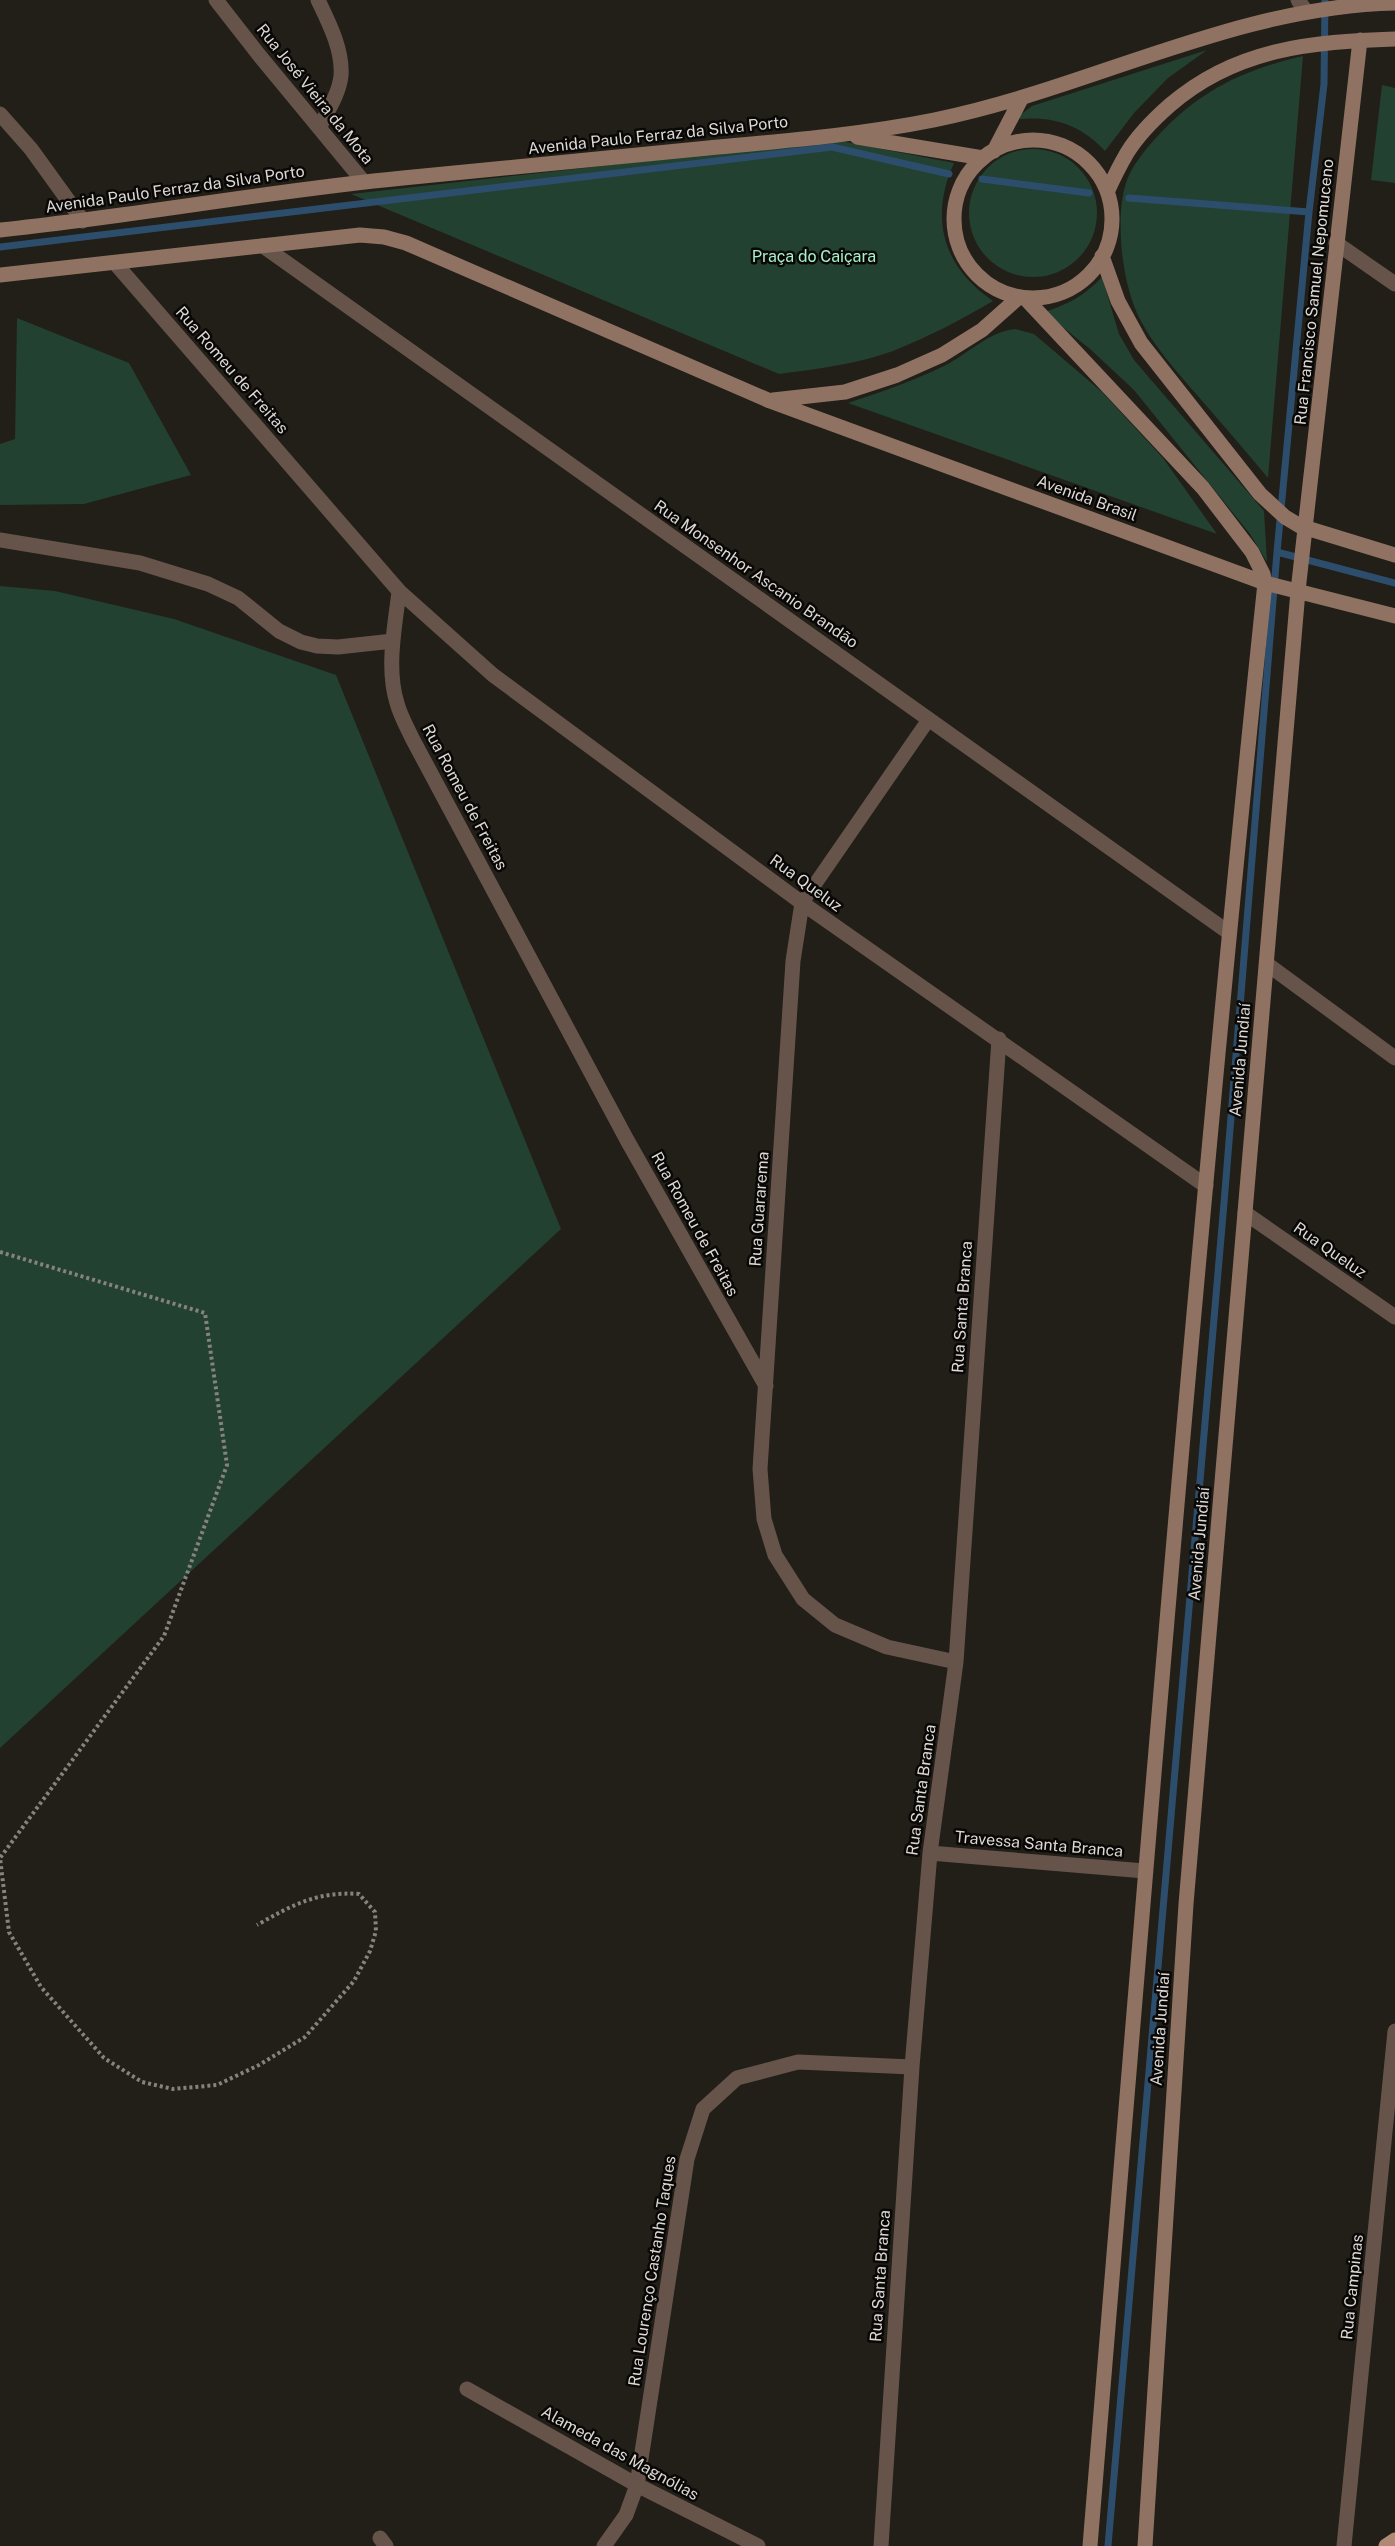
<svg xmlns="http://www.w3.org/2000/svg" width="1395" height="2546" font-family="'Public Sans',sans-serif">
<rect width="100%" height="100%" fill="#221e18"/>
<path fill="#224131" d="M1207,50L1168,78L1134,113L1105,151C1082,126 1055,116 1020,119L1019,116L1032,106Z
M1303,56L1268,478C1245,450 1221,423 1197,395C1177,372 1157,350 1142,323C1130,301 1125,277 1122,253C1120,231 1119,202 1127,180C1132,166 1145,150 1155,139C1197,92 1242,70 1303,56Z
M1382,85L1395,88V183L1371,180Z
M836,140L954,163C929,218 943,267 993,301C961,320 928,337 893,351C857,364 817,369 779,374L351,194Z
M969 213a64 64 0 1 1 128 0a64 64 0 1 1-128 0Z
M1102,277L1119,334L1134,360L1264,511L1267,562L1250,534L1134,390L1090,349L1044,312C1068,305 1085,295 1102,277Z
M17,318L129,363L191,475L84,504L0,505V444L15,439Z
M1015,329L1034,334L1102,392L1163,458L1217,534L848,403C881,392 913,381 944,366C968,354 988,332 1015,329Z
M0,586L55,591L174,619L336,675L561,1229L0,1748Z"/>
<g fill="none" stroke-linecap="round" stroke-linejoin="round">
<path stroke="#2c4e6c" stroke-width="7" d="M982,179L1089,193
M1129,198L1309,212
M0,247L832,147L949,174
M1277,552L1395,583
M1108,2546L1224,1203L1277,552L1309,212L1324,84L1325,0"/>
<path stroke="#86827e" stroke-width="4" stroke-dasharray="3 3" stroke-linecap="butt" d="M0,1252L205,1313L227,1465L164,1636L0,1858L9,1932L41,1987L104,2058L142,2082L173,2089L217,2085L259,2065L305,2037L354,1981L370,1951L376,1931L375,1912L359,1894C318,1891 292,1905 257,1925"/>
<path stroke="#66544a" stroke-width="14" d="M802,903L929,719"/>
<path stroke="#66544a" stroke-width="15" d="M216,0L259,55L363,181
M318,0C329,23 343,50 341,76C339,94 327,112 319,128
M1298,0L1306,11
M0,114L31,149L83,221
M1336,243L1395,284
M263,246L1228,932
M115,263L399,591C395,627 386,668 397,703C400,715 407,727 412,738L627,1140L766,1386
M0,540L140,563L208,584L238,598L279,631L301,642L317,646L338,647L393,641
M399,591L493,675L802,903L1206,1186
M802,903L793,961L760,1469L764,1519L775,1555L803,1599L835,1625L887,1647L956,1662
M1267,964L1395,1058
M1245,1213L1395,1317
M930,1853L1145,1871
M467,2389L637,2485L758,2546
M380,2538L386,2546
M604,2546L626,2515L637,2485L687,2159L703,2109L737,2078L798,2062L912,2067
M881,2546L912,2067L930,1853L956,1662L999,1039
M1344,2546L1395,2031"/>
<path stroke="#8f7262" stroke-width="15" d="M857,137L983,158
M954 219a79 79 0 1 1 158 0a79 79 0 1 1-158 0Z
M994,151L1021,99
M1108,190C1114,177 1120,165 1127,153C1138,135 1154,119 1170,105C1236,48 1311,42 1395,39
M0,230C135,216 268,191 403,178C504,168 606,158 708,148C783,141 859,135 934,120C1091,88 1232,7 1395,3
M1102,256L1118,301L1141,343L1260,494L1285,517L1300,526L1395,555
M0,275L360,235L384,237L406,243L770,401L1265,583L1395,616
M1026,299L1203,488L1252,552L1263,574L1265,583C1196,1236 1144,1891 1090,2546
M773,400L845,392L897,375L942,355L982,330L1018,298
M1145,2546L1186,1904L1298,591L1360,40"/>
<path stroke="#af8974" stroke-width="15" d="M1386,2546L1395,2540"/>
</g>
<g text-anchor="middle" dominant-baseline="central" stroke-width="5" stroke-linejoin="round" paint-order="stroke">
<g font-size="16" fill="#dcd9d5" stroke="#0a0806">
<text transform="translate(315 94) rotate(51)">Rua José Vieira da Mota</text>
<text transform="translate(658 135) rotate(-6)">Avenida Paulo Ferraz da Silva Porto</text>
<text transform="translate(175 189) rotate(-8)">Avenida Paulo Ferraz da Silva Porto</text>
<text transform="translate(1314 292) rotate(-84)">Rua Francisco Samuel Nepomuceno</text>
<text transform="translate(232 370) rotate(49)">Rua Romeu de Freitas</text>
<text transform="translate(1087 498) rotate(20)">Avenida Brasil</text>
<text transform="translate(756 574) rotate(35)">Rua Monsenhor Ascanio Brandão</text>
<text transform="translate(465 797) rotate(62)">Rua Romeu de Freitas</text>
<text transform="translate(806 883) rotate(36)">Rua Queluz</text>
<text transform="translate(1240 1060) rotate(-85)">Avenida Jundiaí</text>
<text transform="translate(759 1209) rotate(-86)">Rua Guararema</text>
<text transform="translate(695 1224) rotate(61)">Rua Romeu de Freitas</text>
<text transform="translate(1330 1250) rotate(35)">Rua Queluz</text>
<text transform="translate(962 1307) rotate(-86)">Rua Santa Branca</text>
<text transform="translate(1199 1544) rotate(-85)">Avenida Jundiaí</text>
<text transform="translate(921 1790) rotate(-82)">Rua Santa Branca</text>
<text transform="translate(1039 1844) rotate(5)">Travessa Santa Branca</text>
<text transform="translate(1160 2029) rotate(-86)">Avenida Jundiaí</text>
<text transform="translate(652 2271) rotate(-81)">Rua Lourenço Castanho Taques</text>
<text transform="translate(880 2276) rotate(-86)">Rua Santa Branca</text>
<text transform="translate(1352 2287) rotate(-84)">Rua Campinas</text>
<text transform="translate(620 2453) rotate(29)">Alameda das Magnólias</text>
</g>
<g font-size="16" fill="#a7f3c9" stroke="#0a0806">
<text x="814" y="256">Praça do Caiçara</text>
</g>
</g>
</svg>
